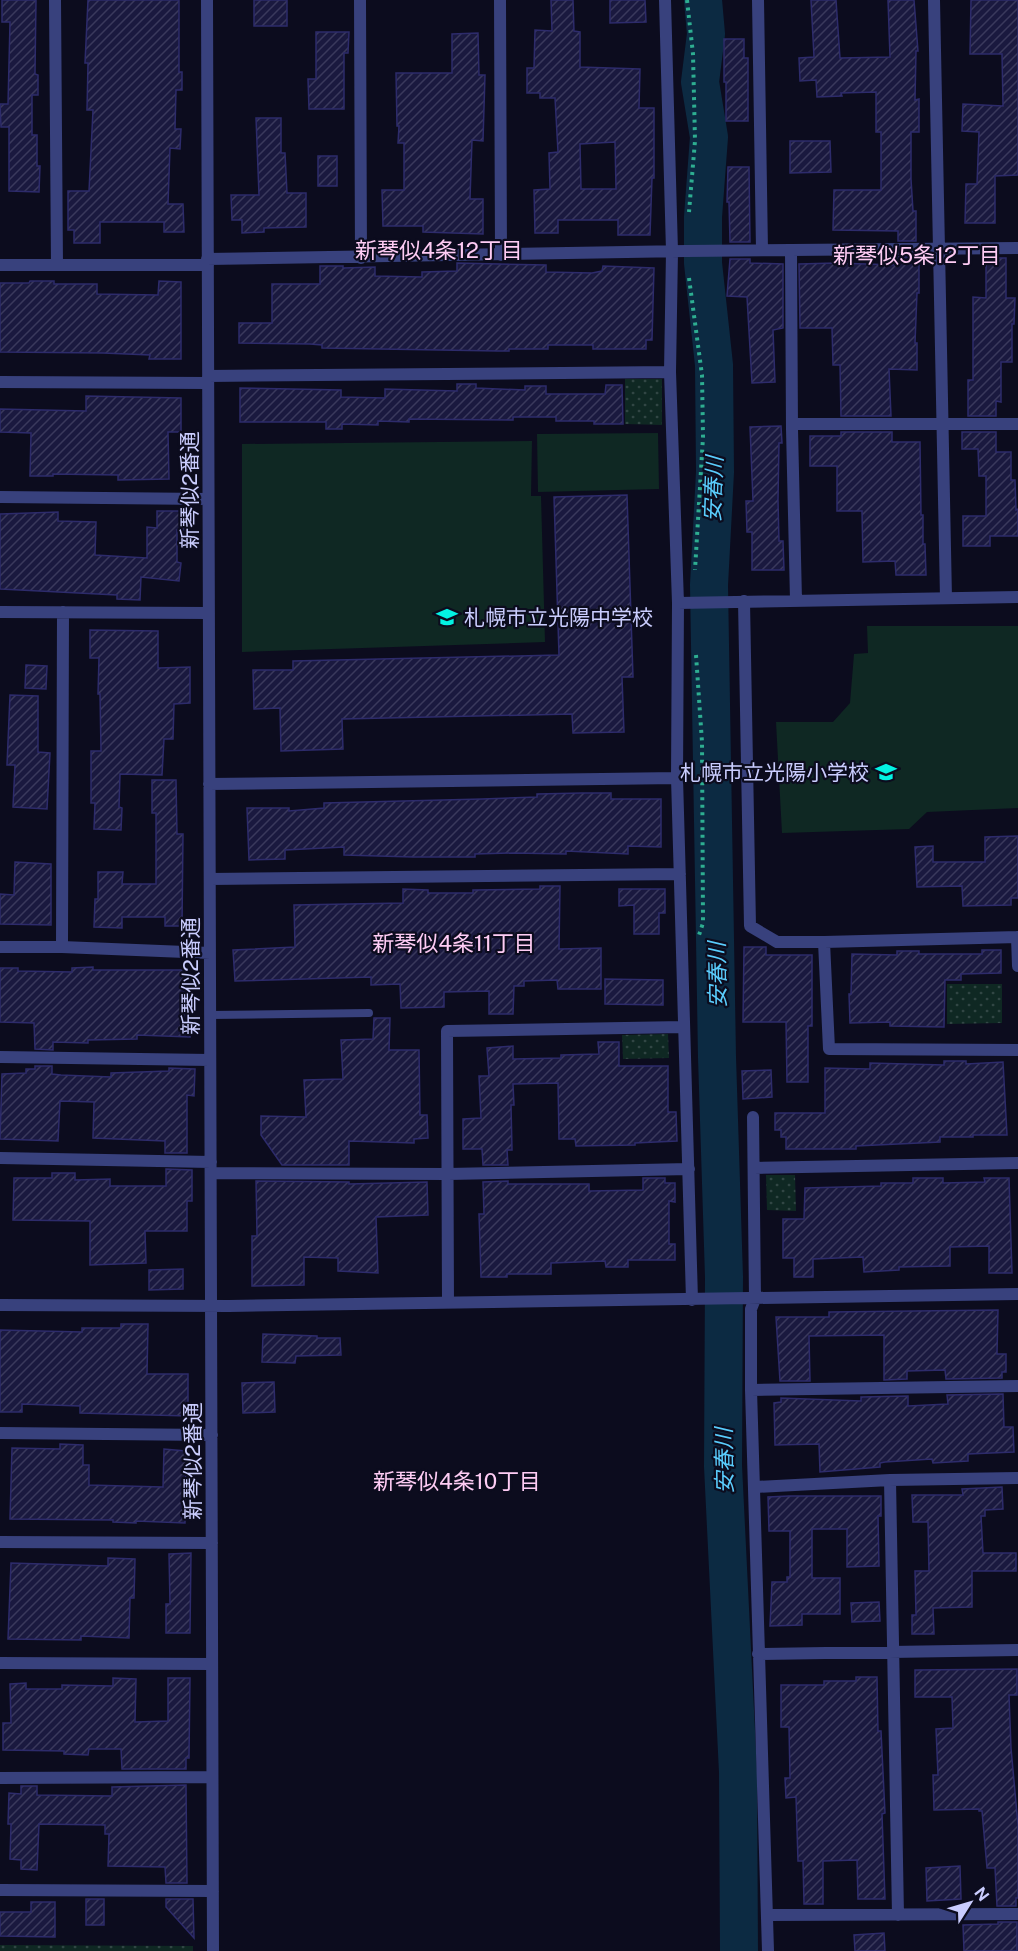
<svg xmlns="http://www.w3.org/2000/svg" width="1018" height="1951" font-family="'Public Sans','Noto Sans JP',sans-serif">
<defs>
<pattern id="park-dots" width="8" height="8" patternUnits="userSpaceOnUse" patternTransform="scale(1.5)"><rect width="8" height="8" fill="#0f2823"/><path d="M2 2h.1M6 6h.1" fill="none" stroke="#314644" stroke-width="1.8" stroke-linecap="round"/></pattern>
<pattern id="building-hatch" width="6" height="6" patternUnits="userSpaceOnUse" patternTransform="scale(1.5)"><rect width="6" height="6" fill="#1a193f"/><path d="M-1 1l2-2M0 6l6-6M5 7l2-2" fill="none" stroke="#3a395c"/></pattern>
</defs>
<rect width="100%" height="100%" fill="#0c0c1e"/>
<path fill="#0f2823" d="M658,433L659,489L538,492L537,434Z
M532,441L531,496H541L545,642L242,652V444Z
M867,626H1018V808L927,812L909,829L782,833L776,722H833L850,703L854,654L868,653Z"/>
<path fill="url(#park-dots)" d="M625,379H662V425L625,424Z
M947,984H1002V1023L947,1024Z
M668,1034L669,1058L623,1059L622,1035Z
M766,1175H795L796,1211L767,1210Z
M0,1945L193,1946V1951H0Z"/>
<g fill="none" stroke-linecap="round" stroke-linejoin="round">
<path stroke="#0c2a42" stroke-width="38" d="M703,0L706,34L700,82L709,137L703,217V263L714,365L715,472L709,585L717,1057L724,1277L723,1466L738,1772L739,1951"/>
</g>
<path fill="url(#building-hatch)" stroke="#2d2b6b" stroke-width="1.5" fill-rule="evenodd" d="M2,0H36L35,74L38,75V95H32V135H37V166H40L39,192L9,191V127H1L0,104H8L10,22H2Z
M88,0H179V72H182V90H176L175,129H181L180,149L170,148L168,204H183L184,232H164V222H100V243H74V230H68V191H89L93,110H87L88,63H85Z
M254,0H287V26H254Z
M551,0H573L574,31L580,32V67L640,69L639,108H654V178H652L650,235H618V220H558V233H535L534,190L550,189L549,153L558,152L555,98H540V93H527V68H534L535,30L552,31ZM615,142L616,189H581L580,144Z
M610,0H645L646,22L610,23Z
M811,0H836L840,58L890,57L888,0H914L918,51H916L915,100L919,99V132H911V179L913,211H916V241H898V231L833,230L834,190H881V132H876V92L841,93L842,96L817,97L816,80L800,81L799,58L814,57Z
M971,0H1018V175L995,176V223H965L966,184H977L979,132L962,131L963,104L1003,106L1002,54H970Z
M316,32H349L348,53H344V109H309L308,79H316Z
M478,33L479,75H485L483,141L472,140L470,199H483V234L423,232V226H383L382,190H404V143H398L399,126H397L396,73H452V34Z
M724,39H744V58H748V121H726V82H724Z
M256,118H281V153H285L287,193H306V227L264,228V232L242,233V220H232L231,195H259Z
M790,141H830L831,172L790,173Z
M318,156H337V186H318Z
M728,167H749L750,242H730L729,202H727Z
M898,257H916V260H919V293H917L915,343H917V370L889,369L891,416H841L840,365H833L832,328H800L799,264L835,263L898,265Z
M986,258H1006V298H1015L1014,324H1012V362H1001V402L996,401V416H968V380H973V297L986,298Z
M730,259H750V263L783,264V328L773,330L775,382L752,383L747,297L727,296Z
M457,263L546,265V272L592,273L602,271L603,266L654,268L652,340H646V349H593V345H548V349H509V351H498L322,348V345L310,344L239,343V323H272V284H320V266H343V268L375,267V276L422,277V272L457,271Z
M30,281H54V284H97V294L158,295L159,281L181,282V359H149L150,355L103,353L0,352V283H29Z
M457,384H476V388L525,390V386H546V394H605L606,385H622L623,424H594V421H556V417H513V420L409,419V422L378,421V425L342,424V429H326V422H240V388L341,390V397L385,398V389L457,391Z
M86,396L181,398V432H168L169,479L118,480V475L53,474V476H30L31,433L0,432V409L86,411Z
M781,426L782,443H779L778,500L779,541H783L784,570H752V532H747L746,501H753L750,427Z
M841,432H892V442H920L921,515H923V544H925L926,575H896L895,561L863,562L862,511H837V466H810V436H841Z
M962,432H996V452H1011V480H1015L1016,510L1018,509V536H990V546H963V516H986V476H979L978,449H962Z
M627,495L633,677H622L624,732L573,733L572,714L342,719L343,749L281,751L280,708L254,709L253,670H293V661L559,655L554,497Z
M157,511H184V530H177V562L181,563L179,581L141,577L140,600L117,599V595L0,589V514L58,512V521L96,522L95,555L147,558V527L157,528Z
M90,630L158,631V668L190,667V703L174,704L173,739H164L162,775L120,774L119,807L122,808L121,830L94,829L95,803H91V751H101L100,694H98L99,658H90Z
M26,665L47,666L46,689L25,688Z
M10,695L38,696V752L50,753L47,809L13,807L15,765H7Z
M152,780H176L177,834H183L182,926H165V917H122V928L94,927L95,899H98V872H123L122,884H156V813H152Z
M582,793H611V799H661V847L628,846V854L566,851V854L514,853L475,854V857H413L344,855V847L285,850V859L249,860L247,808H289V811L324,808V803L482,799L537,797V794Z
M1018,836V898H1011V905L963,906L962,886L917,887L915,847L933,846V862H985V837Z
M15,862L51,864V925L0,924V894L14,895Z
M540,886H560L559,949L601,948V989H558L557,980L524,981V986H514L513,1014H489V991L444,992V1007L401,1008L400,984L371,985V977L235,981L233,950L295,947L294,905L403,903V889L428,890V893H473V890L540,889Z
M619,889H665V913H659V934H634V905L619,906Z
M744,947H766V955H812V1026H808V1082H787L786,1022H743Z
M982,950H1001V973L961,974V980H945L944,1027L890,1026V1022L850,1023L849,994H851L852,954L897,955V951H919V954H982Z
M93,967V970H188L190,1037L137,1035V1039L88,1040V1043L53,1042V1050L35,1049L34,1023L0,1022V968H18V971L72,972V968Z
M605,979L663,980V1005L605,1004Z
M374,1018H390L389,1050H419L420,1115H427L428,1138L414,1139V1143L349,1141V1165H282L261,1135V1116L306,1117L304,1080L343,1079L341,1040L373,1039Z
M598,1042H619V1066H668V1112H676L677,1141L635,1143V1145L576,1146L575,1139H559L558,1083L513,1084L514,1105H511L512,1150H507L508,1165H483L482,1149H463V1119L481,1118L479,1076H489L487,1048L513,1046V1059L561,1058V1055L599,1054Z
M944,1061H966V1064L1003,1062L1007,1135H973V1137H940V1142L856,1146V1149H786V1137H781V1130H775V1113H825V1068L870,1069V1063L944,1065Z
M35,1066H52V1074L61,1075L111,1077V1073L169,1071V1068L195,1069L194,1096L187,1095V1153H165V1141L93,1138L94,1102L60,1101L58,1141L0,1139L2,1074L26,1073V1069H35Z
M771,1070L772,1097L743,1099L742,1071Z
M166,1169L192,1170V1201H187V1231H145L146,1263L90,1265V1221L13,1220L14,1178H52V1173H75V1180L110,1179V1186H166Z
M643,1178H665V1183H675V1202L669,1201V1244H675V1260H628V1267H606L605,1261L551,1263V1274H507V1277H481L479,1214H484L483,1182L508,1181V1184H589V1191L643,1190Z
M913,1178H943V1183L985,1182L984,1178H1009L1012,1273H989V1246L950,1247V1266L899,1267V1270L864,1272L863,1257L813,1259V1277H794V1258H783V1219H804L805,1188L881,1186V1183H913Z
M256,1181L349,1182V1184L427,1182L428,1215L376,1217L378,1273L338,1271V1258L304,1257V1285L252,1286V1236H257Z
M183,1269V1289L149,1290V1270Z
M998,1310L997,1354H1006V1372H1002V1378L946,1379L945,1370L907,1371V1379L884,1380V1335L809,1336L810,1381H780L776,1317H829V1312Z
M121,1324H148L147,1374H188V1416L80,1413V1406L22,1404V1412H0V1330L82,1332V1328H121Z
M263,1334L317,1336V1338H340L341,1355L296,1356L295,1363L262,1362Z
M274,1382L275,1412L243,1413L242,1383Z
M1003,1394L1004,1427H1013L1014,1452L968,1454V1461L933,1463L932,1459L885,1462L880,1463V1467L820,1472L819,1444L775,1445L774,1403L781,1402V1398L861,1401V1397L908,1396V1406L948,1404L947,1395Z
M60,1444L83,1445V1465H89V1485L163,1487L164,1449L186,1451L185,1523L136,1521V1523L113,1522V1520L10,1519L12,1448L60,1449Z
M1002,1487L1003,1509L985,1510V1516H981L983,1553H1016V1571H972V1607L933,1608L934,1634H912V1615H916L915,1571H929L928,1522H913L912,1495H963L962,1489Z
M789,1496H881V1516H878L879,1566L847,1567V1529H812V1578H840V1614H802V1625L770,1626L772,1582H787V1577H790V1531H769L768,1497Z
M191,1553L190,1633H166V1604H170L169,1554Z
M108,1558L135,1559L134,1598H130L129,1638L81,1636V1640L8,1639L11,1563L108,1566Z
M879,1602L880,1621L852,1622L851,1603Z
M1017,1669V1695H1009L1011,1748L1018,1825V1898H1016V1906H997L995,1868H987L982,1811H979V1809L934,1810L933,1775H938L936,1729L953,1728L952,1697H915V1670Z
M856,1677H877L878,1731H881L885,1813L882,1814L885,1899H858L857,1860L823,1861V1904H804L803,1861H798L796,1797L786,1798L785,1778H790L789,1727H781V1685H824V1681H856Z
M113,1678L136,1679L135,1722L168,1721V1678H190L189,1758H186V1769H122L121,1749H89L88,1755L64,1754V1751L3,1750V1723H11L10,1684L26,1683V1689H62V1685L113,1686Z
M186,1785L187,1883H166L165,1867L108,1866L109,1834H105V1825L39,1824L37,1870L21,1869V1860L10,1859L11,1824H8L9,1793L21,1794V1786H37V1795L112,1796V1787Z
M960,1866L961,1899L927,1901L926,1868Z
M86,1899H104V1925H86Z
M166,1899H193L194,1938L166,1907Z
M31,1902H55V1937L0,1936V1912H31Z
M998,1922H1017V1951H964L963,1925L998,1924Z
M884,1933L885,1951H855L854,1935Z"/>
<g fill="none" stroke-linecap="round" stroke-linejoin="round">
<path stroke="#2eae91" stroke-width="4" stroke-dasharray="3 4.5" stroke-linecap="butt" d="M687,0L693,54L695,141L689,212
M689,278L702,375L703,437L695,570
M696,655L702,742L703,923L698,938"/>
<path stroke="#38417d" stroke-width="8" d="M210,1015L369,1013"/>
<path stroke="#38417d" stroke-width="12" d="M55,0L57,265
M207,0L213,1951
M360,0L361,258
M500,0L501,255
M665,0L672,251L670,372L678,603L677,778L692,1300
M758,0L762,250
M934,0L946,598
M791,250L792,429L796,600
M207,259L686,251L1018,248
M0,265H208
M208,376L670,372
M0,382L208,383
M792,424H1018
M0,497L208,499
M744,601L750,926L777,942H824
M678,603L1018,597
M0,612L209,613
M209,784L677,778
M210,879L680,874
M1017,937L1018,966
M1018,937L824,942L829,1049L1018,1050
M0,947H62L210,953
M62,947L63,612
M0,1057L210,1060
M753,1117L755,1299L751,1309V1390L768,1951
M0,1158L211,1162
M754,1168L1018,1163
M211,1173L448,1174L689,1169
M448,1303L447,1031L683,1027
M0,1305L229,1306L1018,1294
M751,1390L1018,1386
M0,1433L212,1435
M890,1480L898,1915
M755,1487L890,1480L1018,1478
M0,1542L212,1543
M758,1654L1018,1650
M0,1663L212,1664
M0,1778L212,1777
M0,1890L213,1891
M767,1915L1018,1914"/>
</g>
<defs>
<symbol id="school-bare" viewBox="-9 -9 18 18"><path d="M0-5L7-2L0 1L-7-2ZM-4 1L0 2.5L4 1V4Q0 6-4 4Z" fill="#03f2e2" stroke="#0c0c1e" stroke-width="2.5" paint-order="stroke"/></symbol>
</defs>
<g fill-rule="evenodd">
<use href="#school-bare" x="432" y="602" width="30" height="30"/>
<use href="#school-bare" x="871" y="757" width="30" height="30"/>
</g>
<g text-anchor="middle" dominant-baseline="central" stroke-width="4.5" stroke-linejoin="round" paint-order="stroke">
<g font-size="21" fill="#cacdfe" stroke="#0c0c1e">
<text transform="translate(189 490) rotate(-90)">新琴似2番通</text>
<text transform="translate(190 976) rotate(-90)">新琴似2番通</text>
<text transform="translate(192 1461) rotate(-90)">新琴似2番通</text>
</g>
<g font-size="21" fill="#cacdfe" stroke="#0c0c1e" text-anchor="start">
<text x="464" y="617">札幌市立光陽中学校</text>
<text x="869" y="772" text-anchor="end">札幌市立光陽小学校</text>
</g>
<g font-size="22" fill="#feccf4" stroke="#0c0c1e">
<text x="439" y="250">新琴似4条12丁目</text>
<text x="917" y="255">新琴似5条12丁目</text>
<text x="454" y="943">新琴似4条11丁目</text>
<text x="457" y="1481">新琴似4条10丁目</text>
</g>
<g font-size="22" font-style="italic" fill="#5acdfd" stroke="#0c0c1e">
<text transform="translate(713 489) rotate(-88)">安春川</text>
<text transform="translate(717 975) rotate(-91)">安春川</text>
<text transform="translate(724 1461) rotate(-91)">安春川</text>
</g>
</g>
<g transform="translate(970 1903) rotate(53)" stroke="#0c0c1e" stroke-width="4.5" paint-order="stroke">
<path d="M0-4.5L10 22L0 15L-10 22Z" fill="#cacdfe"/>
<text y="-9" font-size="16" font-weight="bold" text-anchor="middle" fill="#cacdfe">N</text>
</g>
</svg>
